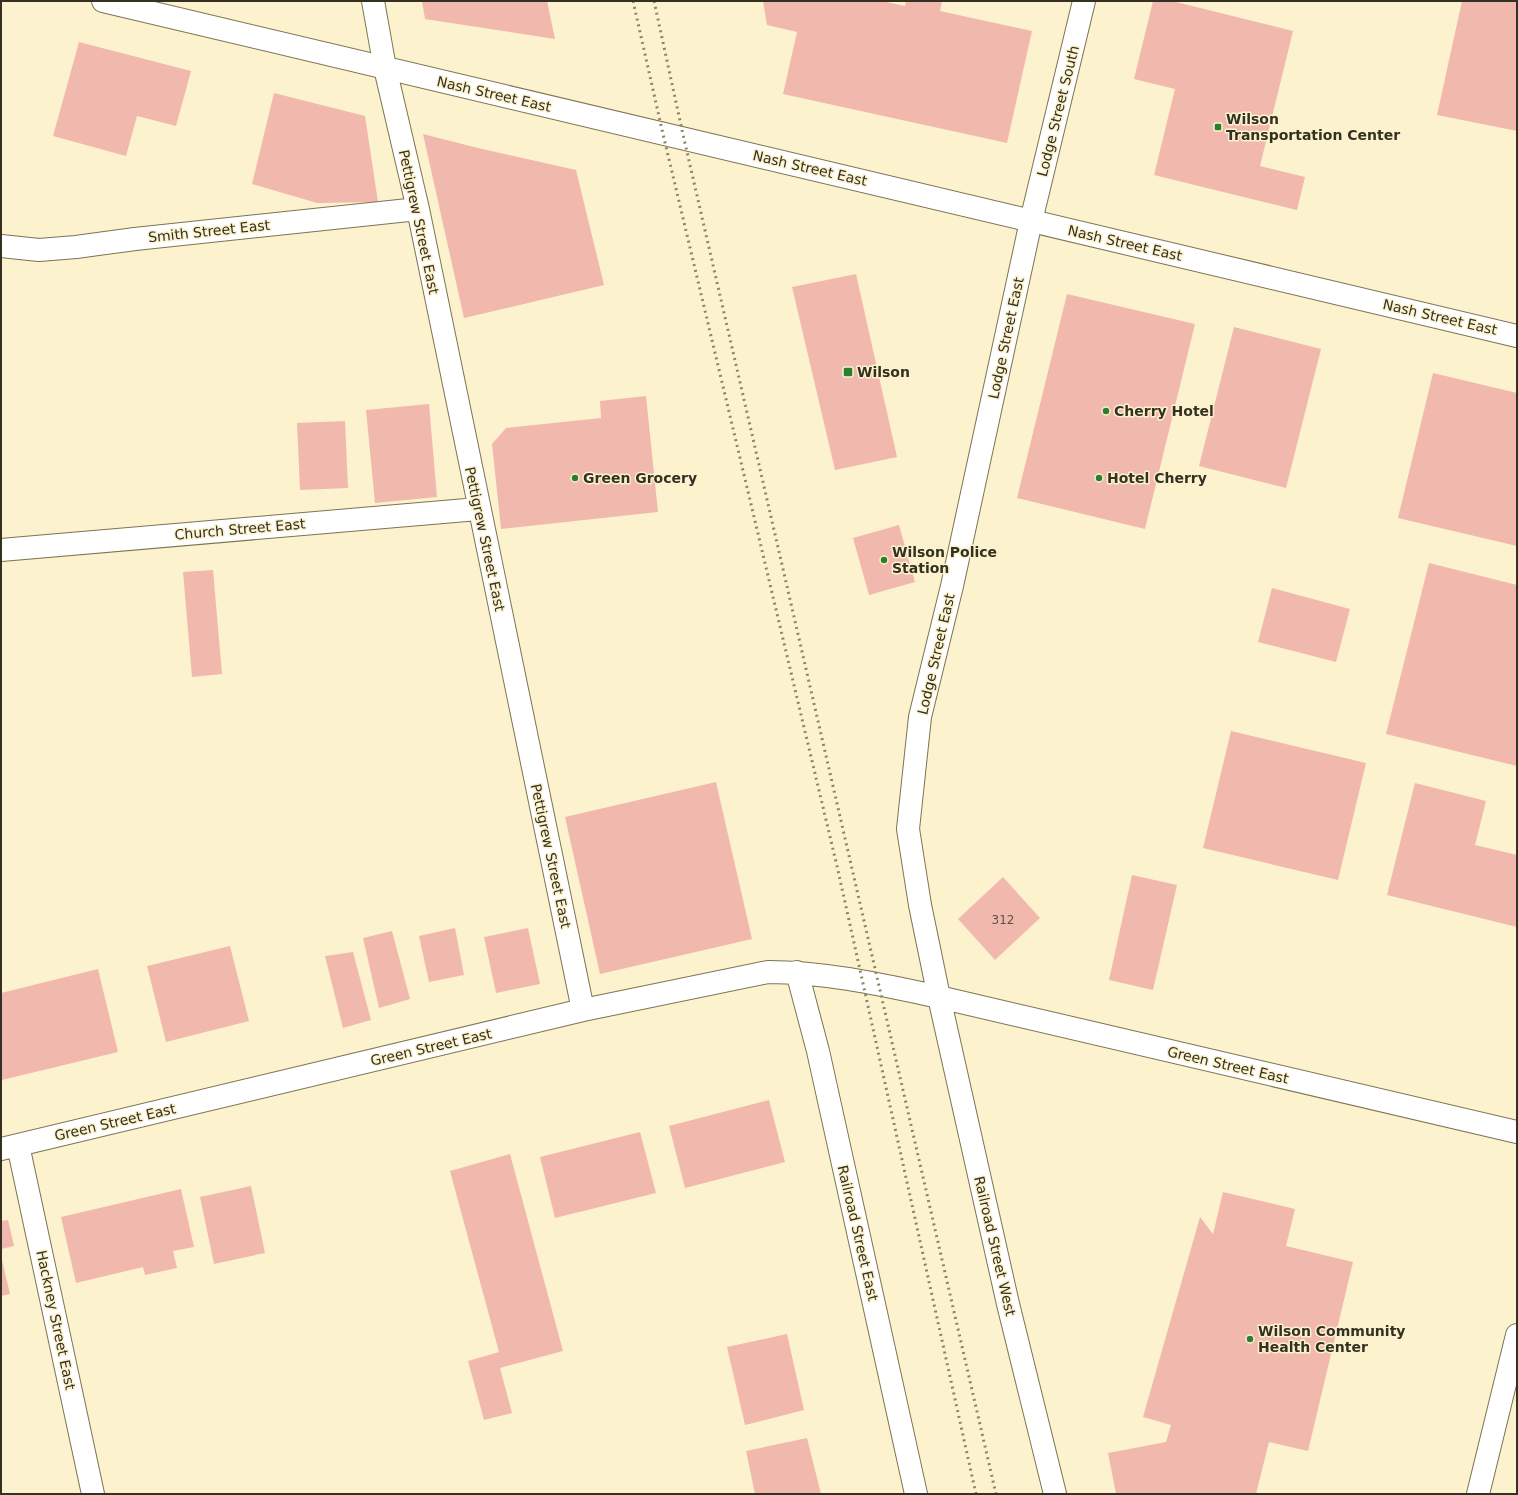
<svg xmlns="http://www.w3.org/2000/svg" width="1518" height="1495" font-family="'DejaVu Sans',sans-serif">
<rect width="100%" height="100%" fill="#fcf2ce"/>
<path fill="#f1b9ad" d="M422,1H547L555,39L425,19Z
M763,1H882L905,6L906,1H942L940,11L1032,31L1007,143L783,94L797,32L767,25Z
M1153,1H1172L1293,31L1260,166L1305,177L1297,210L1154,175L1175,89L1134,79Z
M1462,1H1517V131L1437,115Z
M79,42L191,71L176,126L137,116L126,156L53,136Z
M274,93L365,116L378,202L317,203L252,184Z
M423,134L478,148L576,170L604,285L464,318Z
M856,274L897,457L835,470L792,287Z
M1067,294L1195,324L1145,529L1017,498Z
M1234,327L1321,349L1286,488L1199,466Z
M1433,373L1517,393V546L1398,518Z
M646,396L658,512L501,529L492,444L506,428L601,418L600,401Z
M429,404L437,497L375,503L366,410Z
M345,421L348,488L300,490L297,423Z
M899,525L915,582L869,595L853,538Z
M1429,563L1517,585V766L1386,734Z
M213,570L222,674L192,677L183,572Z
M1272,588L1350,609L1336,662L1258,642Z
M1231,731L1366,763L1338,880L1203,848Z
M716,782L752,939L600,974L565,817Z
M1415,783L1486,801L1475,845L1517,855V927L1387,895Z
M1132,875L1177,885L1153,990L1109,980Z
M1003,877L1040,918L995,960L958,919Z
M455,928L464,975L429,982L419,936Z
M528,928L540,984L496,993L484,937Z
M392,931L410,999L379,1008L363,938Z
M230,946L249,1021L166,1042L147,966Z
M353,952L371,1020L343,1028L325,956Z
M98,969L118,1052L2,1080L1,993Z
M769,1100L785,1162L685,1188L669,1126Z
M640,1132L656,1193L555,1218L540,1157Z
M510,1154L563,1351L500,1368L512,1413L484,1420L468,1361L499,1352L450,1171Z
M251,1186L265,1253L214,1264L200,1197Z
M181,1189L194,1247L173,1251L177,1268L145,1275L143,1267L76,1283L61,1217Z
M1223,1192L1295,1209L1286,1246L1353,1262L1308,1451L1269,1442L1256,1494H1116L1108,1453L1166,1442L1171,1425L1143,1417L1200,1217L1213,1234Z
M8,1220L14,1246L1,1249V1221Z
M1,1256L10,1294L1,1296Z
M787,1334L804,1410L745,1425L727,1347Z
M807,1438L821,1494H755L746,1451Z"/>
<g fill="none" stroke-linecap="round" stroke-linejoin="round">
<defs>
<path id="minor" d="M373,1L385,68L418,209L583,1010
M1,246L39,250L76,247L135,239L418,209
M1,550L478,509
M797,972L818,1051L916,1494
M18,1145L93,1494
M1,1149L583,1010L768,972C826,972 883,985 939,997L1517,1132
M1055,1494L1008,1304L939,997L920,905L908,829L920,717L952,586L1031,221L1084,1
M1478,1494L1517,1335"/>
<path id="major" d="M103,1L1517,336"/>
</defs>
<use href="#minor" stroke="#7c7352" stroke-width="24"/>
<use href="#major" stroke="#7c7352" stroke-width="24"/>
<use href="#minor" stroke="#fff" stroke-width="22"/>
<use href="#major" stroke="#fff" stroke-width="22"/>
<path stroke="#8c856d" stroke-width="3" stroke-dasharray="2 4" stroke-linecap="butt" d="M633,1L663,134L837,866L976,1494
M654,1L684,139L996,1494"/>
</g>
<g fill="#2a7f2c" stroke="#fcf2ce" stroke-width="1.5">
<rect x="1214" y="123" width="8" height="8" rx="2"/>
<rect x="843" y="367" width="10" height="10" rx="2"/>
<circle cx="1106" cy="411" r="4"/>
<circle cx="575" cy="478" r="4"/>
<circle cx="1099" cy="478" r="4"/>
<circle cx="884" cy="560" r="4"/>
<circle cx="1250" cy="1339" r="4"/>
</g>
<g text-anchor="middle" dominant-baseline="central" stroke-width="3" stroke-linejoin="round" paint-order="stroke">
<g font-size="12" fill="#635245">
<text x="1003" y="920">312</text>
</g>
<g font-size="14" fill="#343022" stroke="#fcf2ce">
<text transform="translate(494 94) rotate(13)">Nash Street East</text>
<text transform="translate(1058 111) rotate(-76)">Lodge Street South</text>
<text transform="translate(810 168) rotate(13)">Nash Street East</text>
<text transform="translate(419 222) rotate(78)">Pettigrew Street East</text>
<text transform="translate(209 231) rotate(-6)">Smith Street East</text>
<text transform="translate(1125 243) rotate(13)">Nash Street East</text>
<text transform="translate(1440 317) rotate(13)">Nash Street East</text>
<text transform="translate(1006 338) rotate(-78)">Lodge Street East</text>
<text transform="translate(240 529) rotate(-5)">Church Street East</text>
<text transform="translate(485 539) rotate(78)">Pettigrew Street East</text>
<text transform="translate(936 654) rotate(-77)">Lodge Street East</text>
<text transform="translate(551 856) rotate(78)">Pettigrew Street East</text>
<text transform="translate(431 1047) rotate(-13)">Green Street East</text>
<text transform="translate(1228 1065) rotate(13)">Green Street East</text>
<text transform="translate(115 1122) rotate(-13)">Green Street East</text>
<text transform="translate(858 1233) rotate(77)">Railroad Street East</text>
<text transform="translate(995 1246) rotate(77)">Railroad Street West</text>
<text transform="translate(56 1320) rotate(78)">Hackney Street East</text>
</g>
<g font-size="14" font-weight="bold" fill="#343022" stroke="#fcf2ce" text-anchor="start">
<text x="1226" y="119">Wilson<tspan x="1226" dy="16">Transportation Center</tspan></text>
<text x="857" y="372">Wilson</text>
<text x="1114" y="411">Cherry Hotel</text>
<text x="583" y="478">Green Grocery</text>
<text x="1107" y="478">Hotel Cherry</text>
<text x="892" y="552">Wilson Police<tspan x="892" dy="16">Station</tspan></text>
<text x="1258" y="1331">Wilson Community<tspan x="1258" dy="16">Health Center</tspan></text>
</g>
</g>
<rect width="1518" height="1495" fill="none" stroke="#343022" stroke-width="4"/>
</svg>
